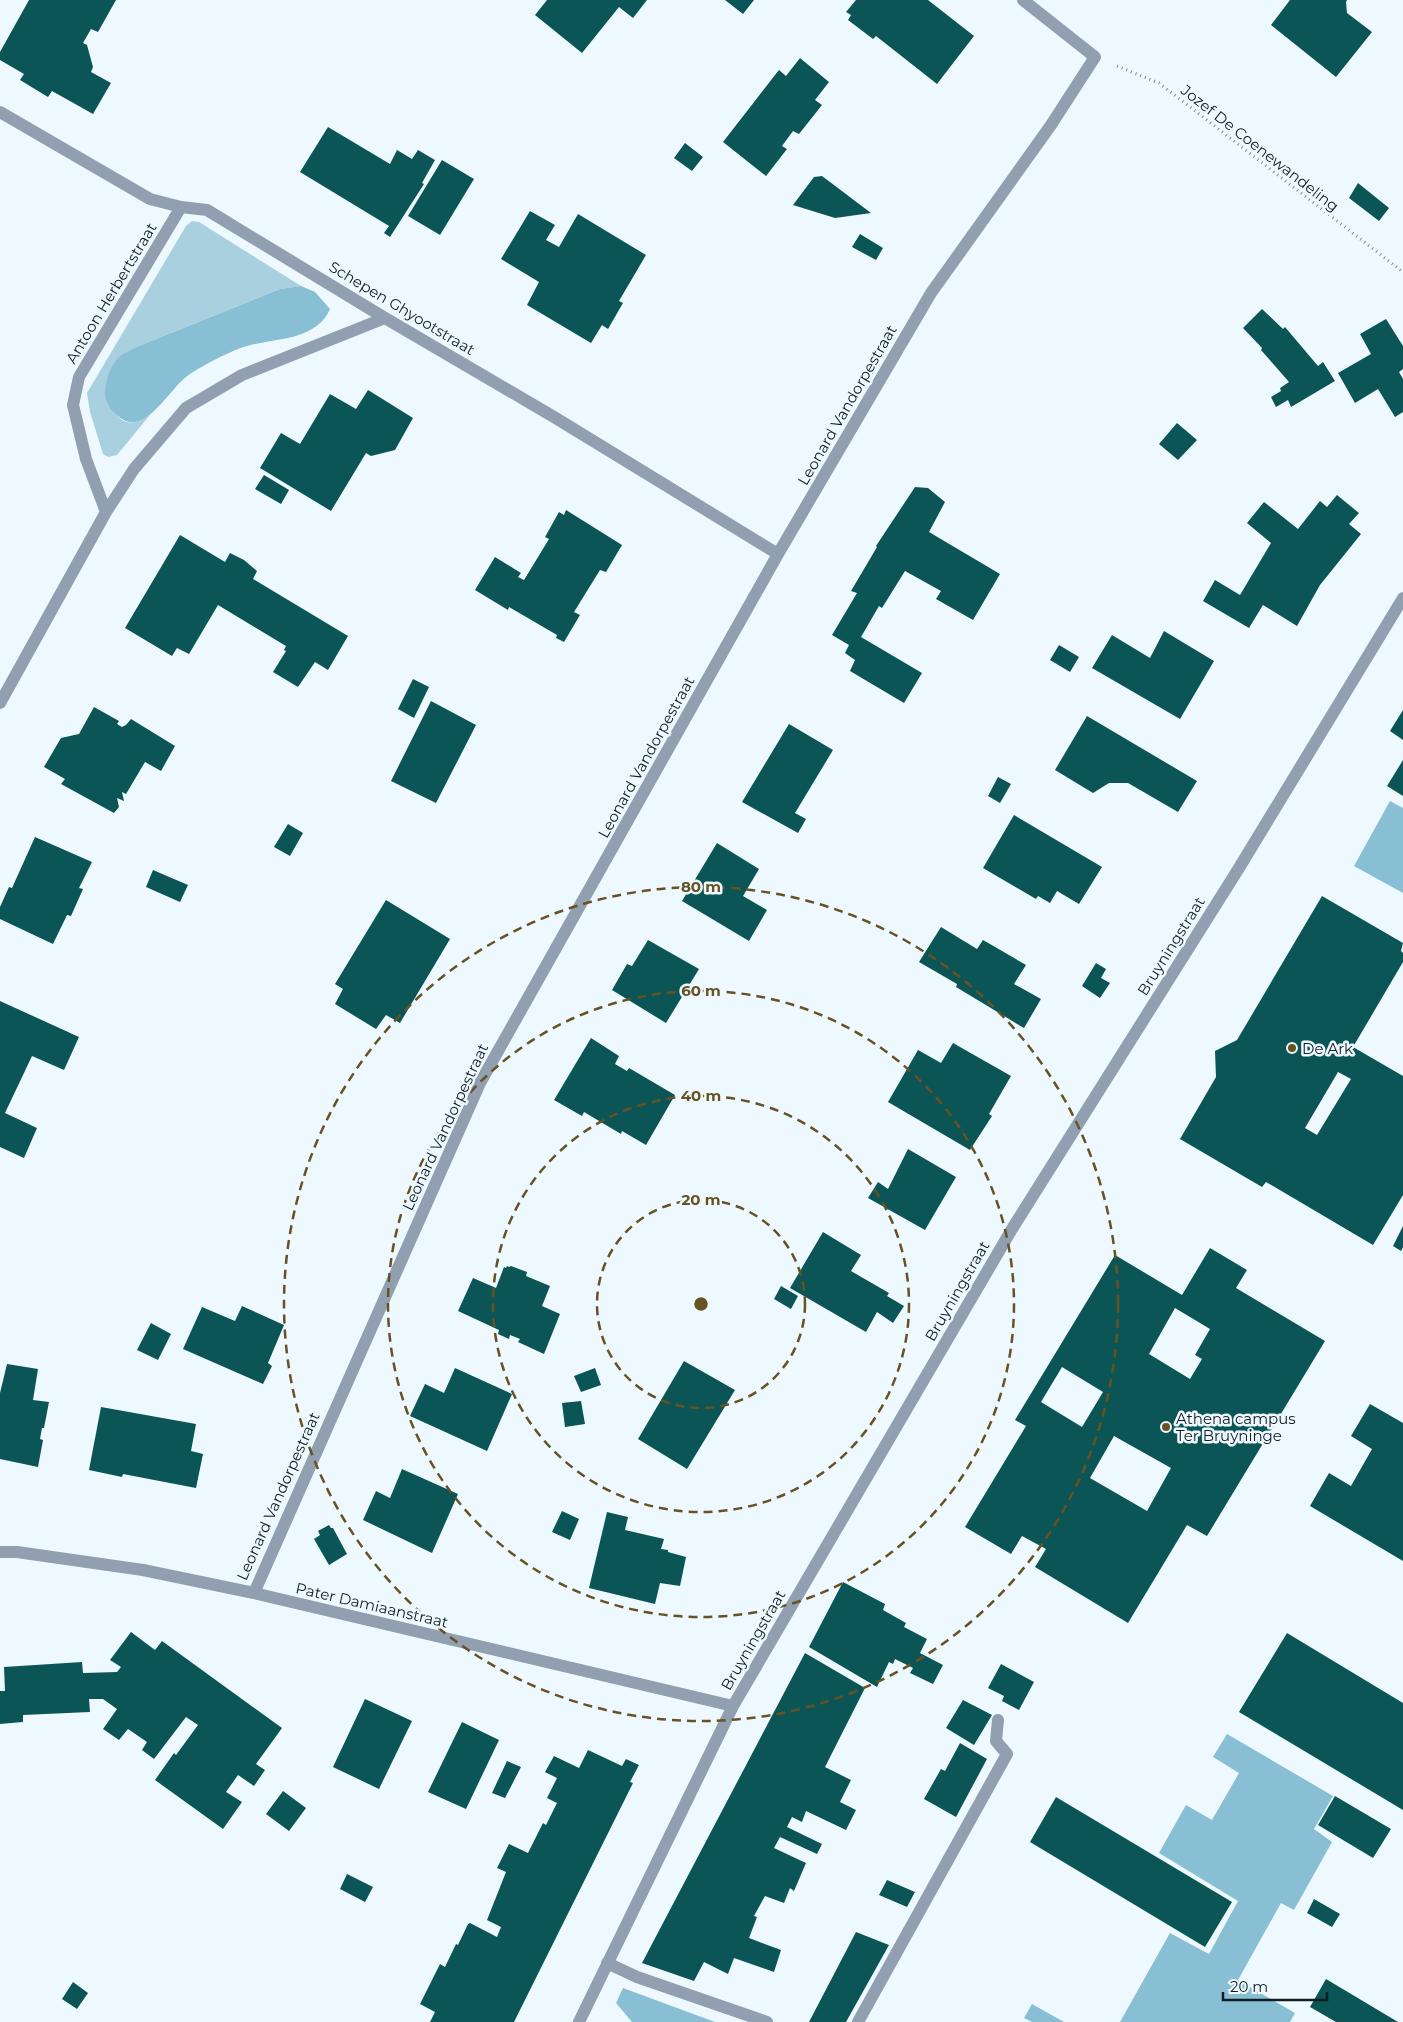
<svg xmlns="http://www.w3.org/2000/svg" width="1403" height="2022" font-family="Montserrat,sans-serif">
<rect width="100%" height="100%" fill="#edf9ff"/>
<path fill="#a9d0df" d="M192,221L199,222L301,286L280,289L134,348L105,395C111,407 119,426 135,422C140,421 145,417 150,415L117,455L108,457L103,454L90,412L87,393L186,226Z"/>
<path fill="#88bfd5" d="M301,286L315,292L330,309C316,341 275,338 247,346C232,350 197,368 186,377C171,389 154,419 135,422C122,425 104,405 105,393C105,383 110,366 118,358C122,354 129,351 134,348L280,289Z
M1390,801L1403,808V893L1354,866Z
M1227,1734L1333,1796L1314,1829L1332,1842L1294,1910L1281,1903L1238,1980L1295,2013L1290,2022H1120L1170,1933L1209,1954L1238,1901L1159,1853L1186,1805L1212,1820L1239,1773L1213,1757Z
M623,1988L715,2022H632L616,2003Z
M1032,2004L1064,2022H1032L1024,2018Z"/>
<path fill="#0c5556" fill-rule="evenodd" d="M29,0H116L98,32L91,29L83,43L87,45L93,67L91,72L111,83L93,114L52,91L48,97L20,80L24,74L0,60V52Z
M547,0H647L633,18L619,7L582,53L535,15Z
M725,0H754L743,14Z
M856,0H928L974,36L937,84L876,36L873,39L848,20L851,15L846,12Z
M1290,0H1347L1346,2L1347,13L1372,32L1336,77L1271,25Z
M800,58L829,82L815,100L822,105L799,134L793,131L782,146L787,149L766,176L723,142L779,70L786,76Z
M328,127L390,164L397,150L412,159L418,150L435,160L422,183L424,184L390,237L384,233L389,226L300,172Z
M685,143L703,157L692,171L674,158Z
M442,160L474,179L440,235L408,216Z
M822,176L871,213L835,218L793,205L814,177Z
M1358,183L1389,208L1379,221L1349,198Z
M530,211L555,225L546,240L559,247L578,214L646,255L619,301L623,303L608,329L602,325L591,343L527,305L539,282L501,259Z
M860,234L883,248L876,260L852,247Z
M1262,309L1283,329L1285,327L1318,366L1323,362L1335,381L1291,407L1288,400L1276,407L1271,397L1281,391L1280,388L1289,382L1261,350L1262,348L1243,328Z
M1386,319L1403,346V369L1399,372L1403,379V412L1395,417L1378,389L1355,403L1338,373L1371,354L1360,334Z
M368,390L413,418L395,450L371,456L366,453L331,511L260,468L281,433L300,444L330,394L356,409Z
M1177,423L1197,440L1178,460L1159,444Z
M264,475L289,490L281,504L255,489Z
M915,487L928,488L945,502L929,532L1000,574L973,620L936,599L941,591L905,571L882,608L879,606L861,637L922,673L904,703L850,671L855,660L845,653L849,645L832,635L857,593L851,591L877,547L876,546Z
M1337,495L1359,513L1349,524L1361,534L1320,585L1297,626L1263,605L1249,628L1203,601L1215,580L1240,595L1271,543L1247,523L1264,502L1298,529L1320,501L1327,507Z
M566,510L622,545L606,572L600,570L574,612L580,615L564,642L556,638L557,635L509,607L508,610L475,590L495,557L521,573L518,577L524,580L549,539L545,537L559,512L564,515Z
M180,535L225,562L230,553L244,560L257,571L253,579L348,636L328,670L315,662L298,687L273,672L286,651L284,650L286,646L218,605L189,654L177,648L172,656L125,628Z
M1164,631L1214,661L1180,719L1092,668L1112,635L1150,658Z
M1059,645L1079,657L1070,672L1050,660Z
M413,679L429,687L414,718L398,709Z
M431,701L476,725L436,803L391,781Z
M94,707L119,721L117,724L122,727L126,725L131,719L175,746L161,771L145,762L126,794L122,792L124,801L117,798L119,807L114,813L61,784L65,779L44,767L61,738L79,734Z
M1403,710V740L1390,731Z
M1087,716L1197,781L1178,812L1128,783H1109L1093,793L1055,770Z
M789,724L833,750L795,813L806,819L798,833L742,802Z
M1403,760V796L1387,786Z
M998,777L1011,784L1000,803L988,796Z
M1014,815L1102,867L1079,904L1057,891L1050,903L1038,896L1036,899L983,868Z
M288,824L303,833L290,856L274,847Z
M35,837L92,862L79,888L83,889L71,916L67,915L53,944L0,919V907L9,887L12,888Z
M717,843L759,869L743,896L767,910L749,941L682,901Z
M153,870L188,885L180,902L146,887Z
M1322,896L1403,943L1401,951L1403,953V962L1353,1047L1403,1076V1195L1373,1245L1266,1182L1262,1187L1180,1139L1216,1077L1215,1051L1237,1040ZM1338,1072L1351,1079L1317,1135L1305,1128Z
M386,900L450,939L400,1023L386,1015L376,1029L335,1004L343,989L335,984Z
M941,927L977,949L983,940L1026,965L1014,984L1041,999L1024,1028L956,987L957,984L919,962Z
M648,940L699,969L666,1023L612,990L627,964L632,966Z
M1096,963L1106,969L1101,978L1110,983L1100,998L1082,986Z
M0,1001L79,1037L64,1070L32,1056L5,1113L37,1128L24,1158L0,1147Z
M591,1038L619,1056L615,1064L627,1071L629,1068L675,1095L646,1145L622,1131L621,1134L584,1112L582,1116L554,1100Z
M953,1043L1011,1076L989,1114L992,1116L970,1150L888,1102L918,1050L941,1063Z
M908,1149L956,1177L925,1230L868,1198L878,1182L888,1189Z
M1403,1226V1247L1401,1251L1393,1246Z
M823,1232L861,1255L851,1271L889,1293L887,1296L904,1306L893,1323L877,1312L866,1332L790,1288Z
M1210,1248L1247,1270L1236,1288L1325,1341L1207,1536L1187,1525L1128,1623L1035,1567L1046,1549L1022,1536L1011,1554L965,1527L1026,1426L1015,1420L1115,1255L1182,1295ZM1175,1308L1210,1329L1195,1355L1202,1359L1190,1379L1149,1354ZM1062,1367L1103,1392L1082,1427L1041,1402ZM1114,1436L1171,1468L1147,1511L1090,1478Z
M507,1266L509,1267L511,1266L527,1272L526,1276L550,1286L542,1306L560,1314L544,1354L518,1342L520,1339L510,1335L509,1339L498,1334L499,1330L458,1311L473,1278L496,1288L504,1267L506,1268Z
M781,1286L798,1296L791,1309L774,1299Z
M242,1306L284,1325L268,1363L272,1366L263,1384L183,1349L202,1307L235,1321Z
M151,1323L171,1334L158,1360L137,1350Z
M684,1361L735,1390L687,1469L638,1439Z
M7,1364L38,1369L33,1400L49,1402L44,1428H42L40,1439L43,1440L38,1467L0,1459V1393Z
M455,1368L512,1394L487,1451L410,1416L425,1384L444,1393Z
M595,1368L601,1385L581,1392L574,1376Z
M581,1401L585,1424L565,1427L562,1403Z
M1370,1404L1403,1423V1561L1310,1506L1329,1473L1351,1486L1372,1449L1351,1436Z
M101,1407L196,1424L191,1451L203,1454L196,1488L123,1474L122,1477L89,1470Z
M402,1469L458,1494L432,1553L363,1520L376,1491L390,1498Z
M562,1511L579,1519L570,1540L552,1532Z
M607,1512L628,1517L625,1530L664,1539L661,1549L668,1550V1552L686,1557L680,1586L660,1583L655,1604L589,1588Z
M329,1525L331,1528H333L347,1554L329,1565L314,1539L320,1535L318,1531Z
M843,1582L885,1604L883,1610L906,1623L904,1627L927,1639L920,1653L943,1665L933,1684L910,1673L913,1668L895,1659L893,1664L889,1662L877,1687L809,1647Z
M131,1632L155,1650L162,1641L282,1728L256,1764L265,1770L254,1786L238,1775L226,1792L242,1802L223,1829L155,1780L174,1753L176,1755L198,1725L186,1717L154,1759L142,1750L147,1742L128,1729L119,1740L103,1729L117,1709L103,1699H89L90,1712L23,1715V1722L0,1724V1691H5L4,1667L82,1662L83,1673L117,1672L121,1667L110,1660Z
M1287,1633L1403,1703V1810L1239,1712Z
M805,1653L865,1688L825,1767L851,1780L840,1802L856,1810L846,1830L806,1811L802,1822L792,1817L787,1827L822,1844L817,1854L780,1837L774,1848L806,1863L794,1891L790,1888L784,1903L765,1896L754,1916L757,1917L749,1938L781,1950L774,1972L734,1958L728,1974L704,1962L694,1981L642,1963Z
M1001,1664L1034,1682L1019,1710L1002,1701L1004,1696L988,1688Z
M365,1699L412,1721L379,1789L333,1767Z
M963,1700L992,1715L974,1745L946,1728Z
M462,1722L499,1740L466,1809L428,1792Z
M960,1743L987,1759L956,1817L924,1799L941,1769L945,1771Z
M588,1750L622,1766L626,1759L639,1765L630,1782L633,1783L514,2022H430L435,2012L420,2004L440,1964L445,1967L456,1944L458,1945L468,1924L470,1923L497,1937L501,1927L487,1920L506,1872L497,1868L509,1844L528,1853L543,1823L546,1825L557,1803L563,1806L547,1798L557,1778L545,1772L554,1756L579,1768Z
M507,1761L521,1767L505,1798L492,1793Z
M283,1791L306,1808L289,1831L266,1814Z
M1335,1796L1391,1829L1373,1858L1318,1825Z
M1056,1797L1232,1902L1205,1947L1030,1842Z
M347,1874L373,1887L365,1902L340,1889Z
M887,1880L915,1892L907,1907L879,1895Z
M1314,1899L1340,1914L1332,1927L1307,1913Z
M856,1932L889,1945L846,2022H809Z
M1326,1979L1398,2022H1336L1310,2007Z
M73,1982L88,1993L77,2009L62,1999Z"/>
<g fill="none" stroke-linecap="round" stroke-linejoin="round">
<path stroke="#7f8b90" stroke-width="3" stroke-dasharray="1 4" stroke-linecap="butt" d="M1117,66L1159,83L1403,272"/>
<path stroke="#919fb0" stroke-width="12" d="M0,112L150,199L181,207L207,210L385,318L554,417L778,554
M106,512L86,459L73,405L79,377L181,207
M0,703L106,512L134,469L186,408L242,375L385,318
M0,1552H17L143,1570L254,1593L733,1706
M254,1593L480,1083L778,554L931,293L1051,125L1095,57L1023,0
M607,1963L637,1977L767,2022
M579,2022L733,1706L1012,1229L1239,868L1403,598
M858,2022L1007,1754L996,1741L998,1720"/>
</g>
<g fill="none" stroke="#675221" stroke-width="2.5" stroke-dasharray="9 6">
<circle cx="701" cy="1304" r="104"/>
<circle cx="701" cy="1304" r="208"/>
<circle cx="701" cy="1304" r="313"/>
<circle cx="701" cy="1304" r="417"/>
</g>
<g fill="#675221" stroke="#edf9ff" stroke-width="2">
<circle cx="1292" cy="1048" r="5"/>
<circle cx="1166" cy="1427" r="5"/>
</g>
<g text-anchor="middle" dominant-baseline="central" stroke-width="5" stroke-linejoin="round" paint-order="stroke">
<g font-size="15" fill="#111d21" stroke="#edf9ff">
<text transform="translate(1260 148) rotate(38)">Jozef De Coenewandeling</text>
<text transform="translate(111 293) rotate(-59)">Antoon Herbertstraat</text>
<text transform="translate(402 308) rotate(31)">Schepen Ghyootstraat</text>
<text transform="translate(847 405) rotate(-60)">Leonard Vandorpestraat</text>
<text transform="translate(646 757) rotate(-61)">Leonard Vandorpestraat</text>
<text transform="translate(1171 946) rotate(-58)">Bruyningstraat</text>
<text transform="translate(445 1127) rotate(-65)">Leonard Vandorpestraat</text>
<text transform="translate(957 1291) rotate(-60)">Bruyningstraat</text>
<text transform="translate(278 1496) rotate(-66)">Leonard Vandorpestraat</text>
<text transform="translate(372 1605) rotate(13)">Pater Damiaanstraat</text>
<text transform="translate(753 1640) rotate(-60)">Bruyningstraat</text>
</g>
<g font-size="15" fill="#111d21" stroke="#edf9ff" text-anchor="start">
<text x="1302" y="1048">De Ark</text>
<text x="1176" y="1418">Athena campus<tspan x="1176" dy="17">Ter Bruyninge</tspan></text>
</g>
</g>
<circle cx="701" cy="1304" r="8" fill="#675221" stroke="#edf9ff" stroke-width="2.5"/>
<g font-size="15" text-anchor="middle" font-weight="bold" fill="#675221" stroke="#edf9ff" stroke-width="5" stroke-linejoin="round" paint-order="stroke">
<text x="701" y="892">80 m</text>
<text x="701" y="996">60 m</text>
<text x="701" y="1101">40 m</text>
<text x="701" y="1205">20 m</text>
</g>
<path d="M1223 1992v8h104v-8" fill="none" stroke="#111d21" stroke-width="2.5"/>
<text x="1230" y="1992" font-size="15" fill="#111d21" stroke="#edf9ff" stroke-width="4" paint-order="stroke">20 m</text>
</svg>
